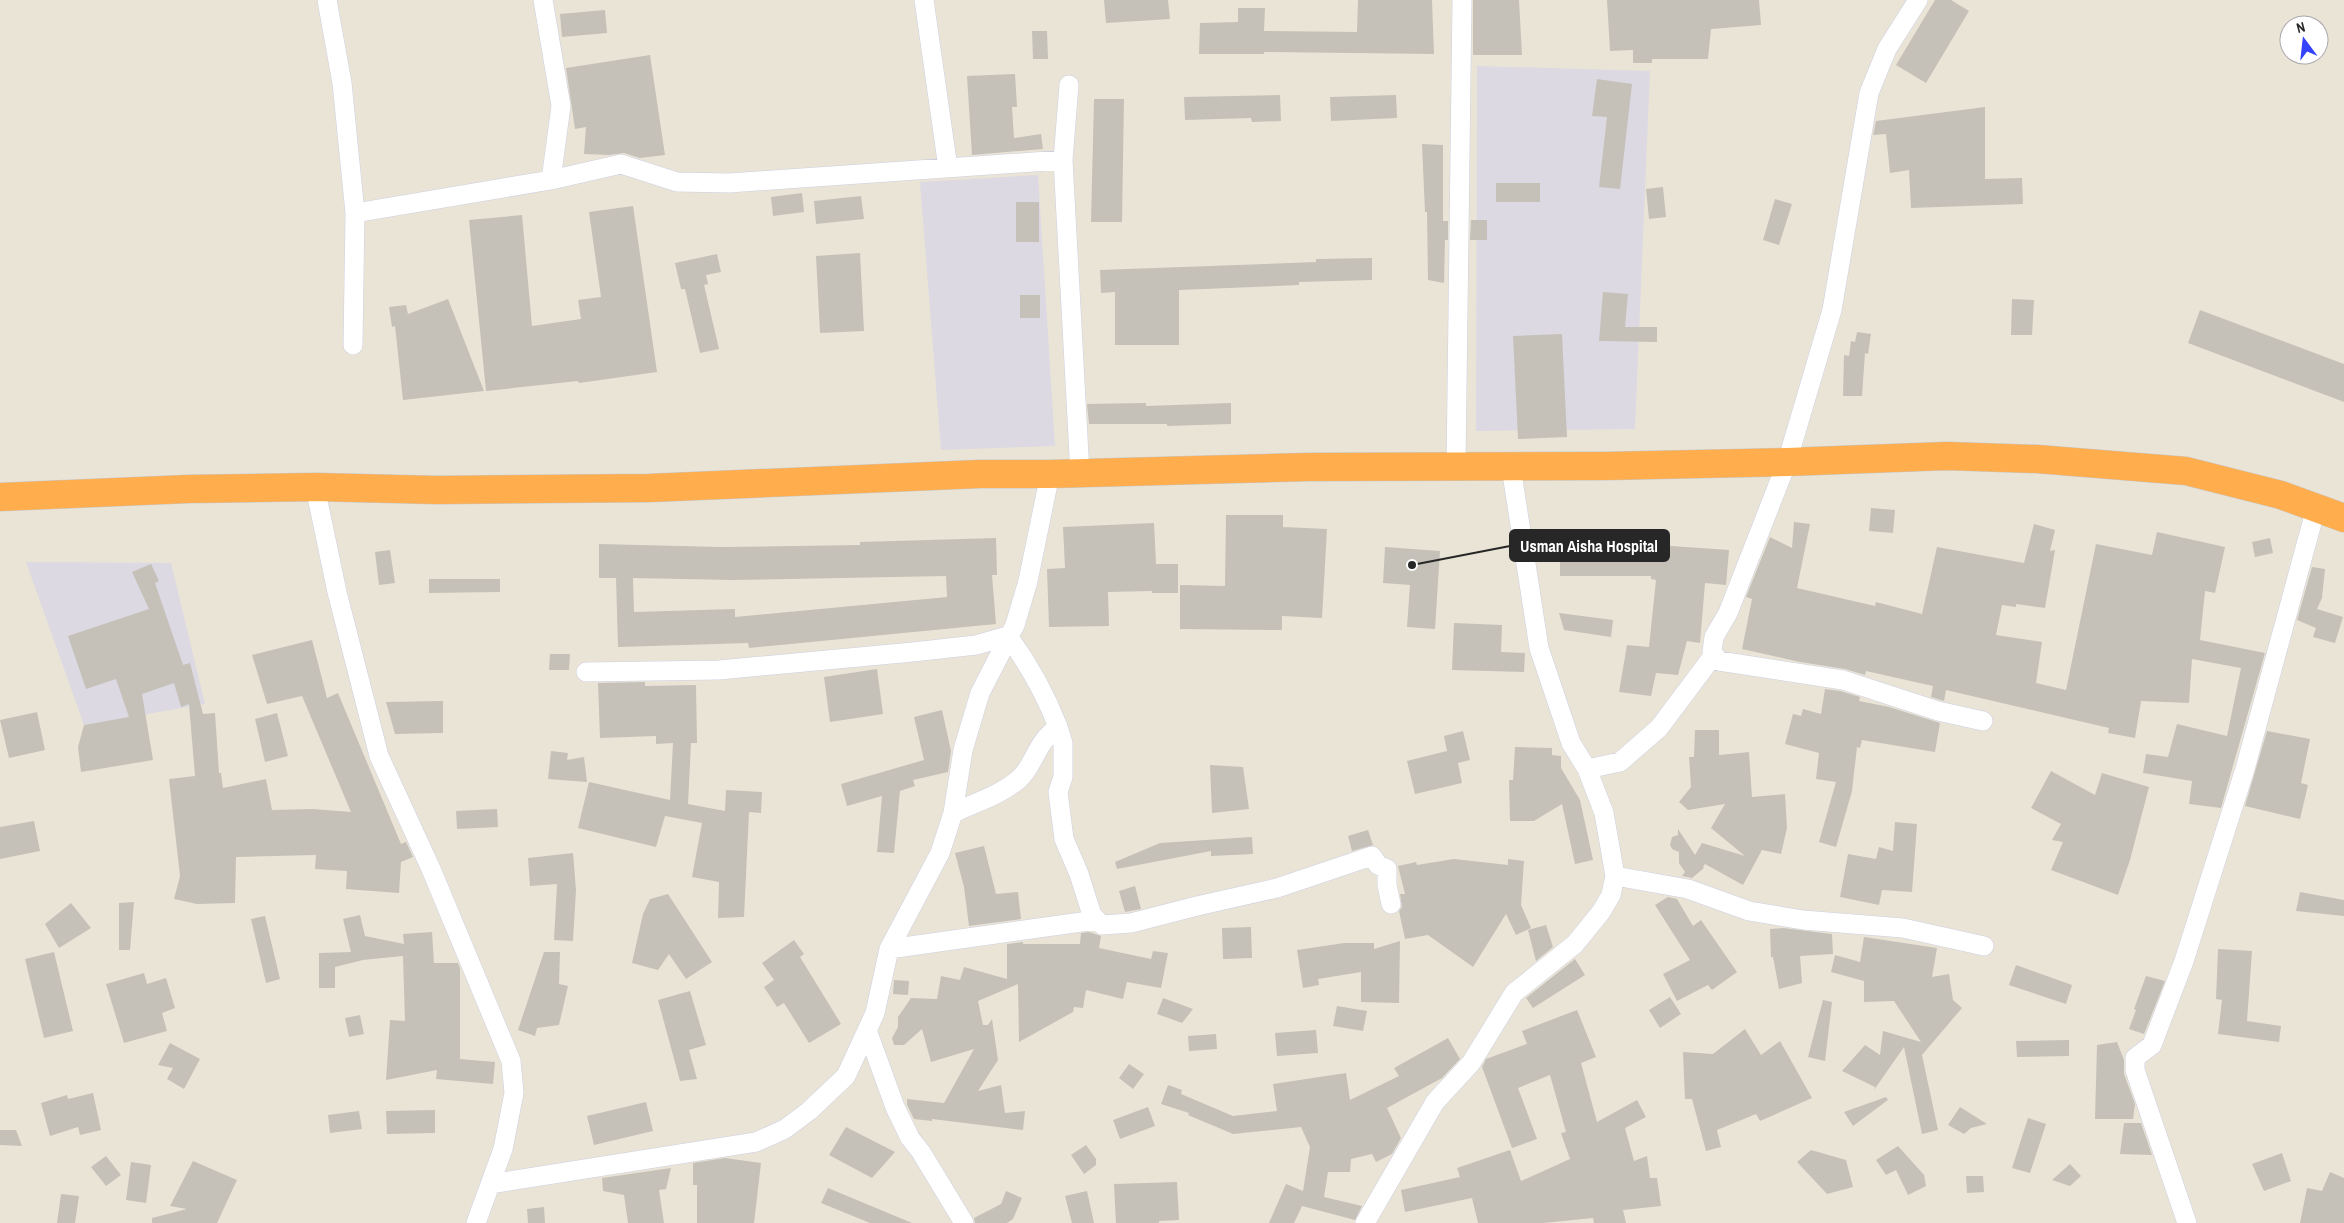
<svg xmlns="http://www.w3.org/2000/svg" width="2344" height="1223" font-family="'Archivo Narrow',sans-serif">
<rect width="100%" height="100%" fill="#eae4d7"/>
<path fill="#dcd9e2" d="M1477,66L1650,71L1635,429L1476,431Z
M1038,175L1055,446L941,450L920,182Z
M26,562L171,563L205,704L84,725Z"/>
<path fill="#c5c1b8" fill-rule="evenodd" d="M1104,0H1168L1170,19L1106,23Z
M1358,0H1432L1434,54L1264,52V54H1199L1200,23L1238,22V8H1265L1264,31L1357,32Z
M1473,0H1519L1522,55H1473Z
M1607,0H1759L1761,25L1711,29L1708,59H1652V63H1633V50L1610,51Z
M1935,0H1951L1969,11L1926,83L1896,65Z
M605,10L607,33L562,37L560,14Z
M1032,31H1047L1048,59H1033Z
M650,55L665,155L640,158L624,153L609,155L584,154L586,127L575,129L566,68Z
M1015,74L1017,107H1012L1014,138L1041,134L1043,149L972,155L967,76Z
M1597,79L1632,84L1620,189L1599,187L1607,117L1592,116Z
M1280,95L1281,121L1252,122L1251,118L1185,120L1184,97Z
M1396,95L1397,118L1331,121L1330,97Z
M1094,99H1124L1122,222H1091Z
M1985,107V179L2022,178L2023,204L1911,208L1909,170L1890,173L1886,134L1873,135L1876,121Z
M1422,144L1443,145V221H1448V240H1445L1444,283L1428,280L1427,212H1425Z
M1496,183H1540V202H1496Z
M1663,187L1666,217L1649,219L1646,189Z
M802,193L804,212L773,216L771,197Z
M861,196L864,219L816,224L814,201Z
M1775,199L1792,204L1779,245L1763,240Z
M1016,202H1039V242H1016Z
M633,206L657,372L579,383L578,381L486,391L469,220L522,215L532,326L581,319L578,300L601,297L589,212Z
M1471,220H1487V240H1470Z
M860,253L864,331L820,333L816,256Z
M717,254L721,272L706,275L708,284L704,285L719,349L700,353L685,289H681L675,263Z
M1372,258V280L1299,282V285L1179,290V345H1115V292L1101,293L1100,270L1316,262V259Z
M1603,292L1628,294L1625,327H1657V342L1599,341Z
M1020,295H1040V318H1020Z
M448,299L484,391L403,400L395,326L392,327L389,307L406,305L408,314Z
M2012,299L2034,300L2032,335H2011Z
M2200,310L2344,364V402L2188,343Z
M1857,332L1871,334L1868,354L1865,353L1862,396H1843L1844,355L1849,356L1851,341L1855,342Z
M1562,334L1567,437L1518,439L1513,336Z
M1146,403V406L1231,403V424L1167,426V424H1089L1087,404Z
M1871,508L1895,510L1893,533L1869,531Z
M1226,515H1283V527L1327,529L1322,618L1282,616V630L1180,629V585L1225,586Z
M1794,522L1810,524L1797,588L1875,606L1876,602L1922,614L1937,547L2024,563L2034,524L2055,530L2050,551L2055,550L2045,608L2016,604V607L2002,605L1996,635L2042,642L2036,683L2066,690L2096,544L2152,555L2157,532L2225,547L2215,593L2205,591L2200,640L2265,653L2221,808L2189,804L2192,781L2143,773L2146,754L2168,757L2177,724L2227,736L2241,668L2192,659L2189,703L2141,701L2135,738L2108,733L2109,728L1946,690L1944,701L1941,700L1931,697L1933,686L1866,671L1865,675L1845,669L1800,662L1742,649L1752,599L1746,597L1770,537L1792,548Z
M1154,523L1156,564H1178V593H1152V591L1108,592L1109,626L1049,627L1047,569L1065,568L1063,527Z
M996,538L997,575H992L996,624L749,648L748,643L618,647L616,578H599V544L721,547L860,545V542ZM946,576L947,597L735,617V609L634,612L633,578L733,580Z
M2270,538L2273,553L2255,557L2252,542Z
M1560,541H1643V544L1729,550L1726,585L1705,583L1700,643L1687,641L1678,675L1656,673L1651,696L1619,692L1627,645L1649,647L1656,580L1651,579V576H1560Z
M1385,547L1440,551L1435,629L1407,627L1410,585L1383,583Z
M390,550L395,583L379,585L375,552Z
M151,564L159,581L155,583L183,665L190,663L203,714L215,713L219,773H221L223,788L266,779L272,810L313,809L351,812L302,696L267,704L252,655L312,640L327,698L338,693L401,844L406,842L413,857L401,862L399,893L346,889L347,871L315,869L316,855L236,857L235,903L197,904L174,899L180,876L169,779L195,776L189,704L181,707L174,683L142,694L153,760L81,772L78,747L84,725L129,717L116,679L86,689L68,636L149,609L132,572Z
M2312,567L2325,569L2322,598L2317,609L2343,617L2335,643L2313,637L2316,628L2297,620Z
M429,579H500V592L429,593Z
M1559,613L1613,620L1611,637L1564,630Z
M1454,623L1502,625L1501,652L1525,653L1524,672L1452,670Z
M550,654H570L569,670H549Z
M877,669L883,714L830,722L824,677Z
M645,682V686L696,685L697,743H691L688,804L725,811L726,790L762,792L761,813L749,812L744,917L718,918L719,882L692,877L702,823L665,816L656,847L578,828L589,782L670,800L673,743L656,744V736L600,738L598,683Z
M1825,689L1840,691L1860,697L1859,701L1889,707L1940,723L1935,752L1862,740L1860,748L1857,747L1852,791L1836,847L1819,842L1836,782L1816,779L1819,753L1785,744L1793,714L1801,716L1803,709L1821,714Z
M443,701V733L395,734L386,702Z
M942,710L951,751L948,772L913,780L915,786L900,791L894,853L877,852L882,796L847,806L841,784L924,760L914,717Z
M37,712L45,750L9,758L0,720Z
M277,713L288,756L265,762L255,719Z
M1695,730H1719V755L1749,752L1752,797L1785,794L1787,828L1781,854L1762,850L1743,885L1705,864L1703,867L1704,868L1692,878L1682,876L1685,872L1679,863V852L1672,849L1670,845L1672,837L1678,835V829L1695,855L1702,843L1745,856L1711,828L1725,804L1688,810L1679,802L1691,787L1689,757H1694Z
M1463,731L1470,760L1458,763L1462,783L1415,794L1407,761L1447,751L1444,736Z
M2267,731L2310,739L2301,783L2308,785L2300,819L2245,806Z
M1515,747L1552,748V755L1561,756V768L1580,800L1593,860L1575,864L1562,804L1534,821H1510L1509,780H1513Z
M551,751L568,753L567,760L584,757L587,782L548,779Z
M1210,765L1243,767L1249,809L1212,813Z
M2051,771L2095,795L2102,773L2149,787L2130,860L2118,895L2051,870L2063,842L2052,840L2061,824L2031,808Z
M497,809L498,827L457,829L456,811Z
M34,821L40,851L0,859V827Z
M1895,822L1917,824L1912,892L1882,890L1879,905L1840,897L1848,854L1876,859L1879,847L1893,851Z
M1368,830L1373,845L1352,851L1348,836Z
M1252,837L1253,854L1211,856V851L1117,869L1115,862L1160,843Z
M984,846L996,894L1018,892L1021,919L969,926L964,887L955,853Z
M573,853L576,890L573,941L554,940L557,884L530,886L528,858Z
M1454,859L1508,865V859L1524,861L1521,905L1531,928L1516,935L1506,914L1473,967L1428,935L1405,939L1399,911L1402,907L1400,894H1405L1398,866L1416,862L1417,865Z
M1135,886L1141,909L1125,912L1119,891Z
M2300,892L2344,900V916L2296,911Z
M668,894L712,962L686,979L669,954L658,970L632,963L643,914L650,899Z
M1668,897L1677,899L1693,926L1701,920L1737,972L1712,990L1708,985L1677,1001L1663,974L1690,960L1655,905Z
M134,902L130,950H119V903Z
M71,903L91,928L59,948L45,924Z
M360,915L365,936L404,944L403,934L432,932L434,963H458L460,968V1059L495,1062L493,1084L436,1079L437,1070L386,1080L390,1020L405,1021L403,956L363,960L335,967V988H319V953L351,952L343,919Z
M265,916L280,979L266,983L251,919Z
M1546,925L1553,947L1536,961L1528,930Z
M1251,927L1252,958L1223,959L1222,928Z
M1783,928L1832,934L1833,954L1800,956L1802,983L1779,989L1773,957H1771L1770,929Z
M1089,932L1101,936L1099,948L1151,959L1153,951L1168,953L1161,988L1127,982L1123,999L1086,990L1083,1008L1074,1007L1073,1012L1019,1042L1018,984L978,1001L983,1025H988L992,1019L998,1060L978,1091L1001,1085L1005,1113L1025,1111L1023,1130L932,1119V1121L914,1119L907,1105V1099L944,1103L974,1049L931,1062L922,1029L904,1045H894L892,1038L898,1027V1017L911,998L937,999L941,976L960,980L964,967L1007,979V944L1023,942V944H1080L1081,933Z
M1864,937L1937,948L1932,977L1949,974L1953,1000L1962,1008L1922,1055L1938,1130L1922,1134L1904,1047L1874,1090L1875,1087L1842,1071L1865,1045L1880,1055L1883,1031L1921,1042L1894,1001L1864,1002V981L1831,972L1835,955L1860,962Z
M794,940L804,954L800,957L841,1024L809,1043L784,1003L777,1007L764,987L774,980L762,963Z
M1400,941L1399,1003L1361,1002V972L1318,979L1319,985L1303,988L1297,950L1344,943H1374V949Z
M2218,949L2252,951L2247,1021L2281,1026L2279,1042L2218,1034L2222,1000L2216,999Z
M54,952L73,1031L44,1038L25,959Z
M544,952H560L559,984L568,986L559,1025L537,1028L535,1036L518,1030Z
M1575,959L1585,975L1533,1008L1526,998Z
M2016,965L2072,985L2066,1004L2009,985Z
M144,973L147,984L166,978L175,1008L162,1013L167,1031L124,1043L106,984Z
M2146,976L2165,981L2144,1034L2129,1029L2136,1010L2134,1009Z
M894,980L909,981L908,995L893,994Z
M690,991L706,1045L689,1050L697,1079L680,1081L658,1000Z
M1670,997L1681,1014L1660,1028L1649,1010Z
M1163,998L1193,1009L1182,1023L1157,1014Z
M1823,1000L1832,1002L1825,1061L1808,1057Z
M1337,1006L1367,1011L1363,1031L1333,1026Z
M1577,1010L1596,1057L1581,1063L1597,1122L1637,1100L1646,1117L1625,1128L1634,1161L1647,1156L1650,1178H1657L1661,1206L1623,1210L1626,1223H1594L1593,1218L1543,1223H1478L1472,1198L1405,1212L1401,1190L1460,1177L1457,1168L1510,1150L1521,1181L1570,1159L1561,1133L1566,1132L1550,1075L1518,1088L1537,1139L1512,1148L1482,1067L1486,1059L1527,1044L1522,1031Z
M360,1015L364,1034L349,1037L345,1018Z
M1745,1029L1761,1055L1780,1041L1812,1098L1760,1121L1756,1114L1717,1130L1721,1147L1706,1151L1692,1099H1685L1683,1052L1713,1054Z
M1316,1030L1318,1053L1277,1056L1275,1033Z
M1216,1034L1217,1049L1189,1051L1188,1036Z
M1448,1038L1460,1059L1442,1078L1387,1108L1401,1138L1392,1154L1376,1162L1372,1154L1351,1159L1350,1172H1328L1324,1197L1362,1206L1355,1220L1302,1206L1294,1223H1269L1286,1184L1303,1191L1310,1147L1301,1127L1233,1134L1188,1115L1189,1113L1161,1104L1168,1085L1182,1090L1181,1094L1233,1116L1277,1111L1273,1084L1346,1073L1350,1100L1399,1076L1394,1068Z
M2069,1040V1056L2017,1057L2016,1041Z
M2117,1042L2124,1060V1074L2135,1104L2133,1119H2095L2097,1045Z
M170,1043L200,1059L184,1089L167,1079L173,1068L158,1065Z
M1129,1064L1144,1074L1133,1089L1119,1078Z
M93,1093L101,1130L80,1135L78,1127L50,1136L41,1103L67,1095L68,1099Z
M1886,1097L1888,1100L1853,1126L1844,1112Z
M646,1102L653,1131L594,1145L587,1116Z
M1148,1107L1155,1126L1120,1139L1113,1120Z
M1960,1107L1987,1124L1971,1128L1964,1134L1948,1125Z
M435,1110V1133L387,1134L386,1111Z
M359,1111L362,1129L330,1133L328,1115Z
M2028,1118L2046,1124L2030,1173L2012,1168Z
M2124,1123H2141L2152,1155L2120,1154Z
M846,1127L895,1152L872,1178L829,1155Z
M0,1130H16L22,1146L0,1145Z
M1086,1145L1096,1159V1165L1084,1174L1071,1155Z
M1898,1146L1924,1175L1926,1186L1908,1195L1896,1170L1886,1175L1876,1160Z
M1811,1150L1846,1160L1853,1187L1827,1194L1797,1162Z
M2282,1153L2291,1181L2264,1191L2252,1164Z
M106,1156L121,1175L106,1186L91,1167Z
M725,1158L761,1163L754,1223H697V1185H693V1163Z
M193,1161L237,1180L217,1223H152V1218L187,1209L170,1206Z
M131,1162L151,1165L146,1203L126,1200Z
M2070,1164L2081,1176L2070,1186L2052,1180Z
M671,1168L666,1189L659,1190L664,1223H628L624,1195L603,1191L602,1178Z
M2330,1172L2344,1178V1223H2300L2307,1188L2322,1191Z
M1966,1176H1983L1984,1192L1967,1193Z
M1177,1182L1179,1220L1159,1221V1223H1116L1114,1184Z
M828,1188L912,1223H870L821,1203Z
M1006,1191L1022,1198L1013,1219L1007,1223H975L974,1218L1001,1204Z
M1087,1191L1094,1223H1072L1065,1196Z
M61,1194L79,1196L75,1223H57Z
M544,1207L545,1223H528L527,1209Z"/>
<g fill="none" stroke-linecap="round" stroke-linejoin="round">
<defs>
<path id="street" d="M327,0L342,83L355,213L353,345
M543,0L561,106L551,180
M924,0L948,168
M1918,0L1887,49L1869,93L1832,310L1787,462L1728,613L1714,637L1712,652L1719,661L1843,680L1938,711L1983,721
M1069,85L1063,160L1080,474
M355,213L551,180L621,164L677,182L729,183L1063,160
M1456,467L1462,0
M315,487L337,592L379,756L431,869L511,1061L514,1093L503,1149L476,1223
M586,672L719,670L913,652L976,645L1008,636C1029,665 1045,693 1058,727C1035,743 1035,765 1019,779C1001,795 974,803 953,813
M1058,727L1063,743V777L1058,792L1064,839L1079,874L1092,915L1102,925L1131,923L1197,906L1277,888L1372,856L1378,865L1387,869V885L1391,904
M1587,769L1620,762L1659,728L1713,656
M1615,876L1688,889L1749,911L1803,920L1903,928L1984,946
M889,949L1096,920
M867,1030L895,1107L910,1138L921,1152L964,1223
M490,1184L756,1142L785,1129L809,1111L846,1076L875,1013L889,949L940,853L953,813L963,750L980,693L1015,625L1028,581L1050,474
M1365,1223L1435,1102L1471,1063L1514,993L1575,944L1601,912L1611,895L1615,876L1604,813L1587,769L1571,743L1539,648L1511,467
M2187,1223L2135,1070V1058L2152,1045L2184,961L2245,769L2316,508"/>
<path id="highway" d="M0,497L188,489L315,487L437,490L649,488L980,474H1050L1309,467L1607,466L1787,462L1947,456L2037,459L2186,471L2281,495L2344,518"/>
</defs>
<use href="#street" stroke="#cdcfe1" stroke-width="20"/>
<use href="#highway" stroke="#c7c7c7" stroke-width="29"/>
<use href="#street" stroke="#fff" stroke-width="19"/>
<use href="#highway" stroke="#ffad4d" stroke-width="28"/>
</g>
<path fill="none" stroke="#272727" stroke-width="2" d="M1412 565L1510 546"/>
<circle fill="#272727" stroke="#fff" stroke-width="2" cx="1412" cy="565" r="5"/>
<rect fill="#272727" stroke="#272727" stroke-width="2" x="1510" y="530" width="159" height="31" rx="5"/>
<g font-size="16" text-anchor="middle" font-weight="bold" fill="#fff">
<text x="1589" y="552">Usman Aisha Hospital</text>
</g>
<g transform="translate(2304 40) rotate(345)"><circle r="24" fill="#ffffff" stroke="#a9a9a9"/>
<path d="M0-4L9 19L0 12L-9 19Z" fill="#3443fb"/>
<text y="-8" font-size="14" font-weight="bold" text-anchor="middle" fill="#272727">N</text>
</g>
</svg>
